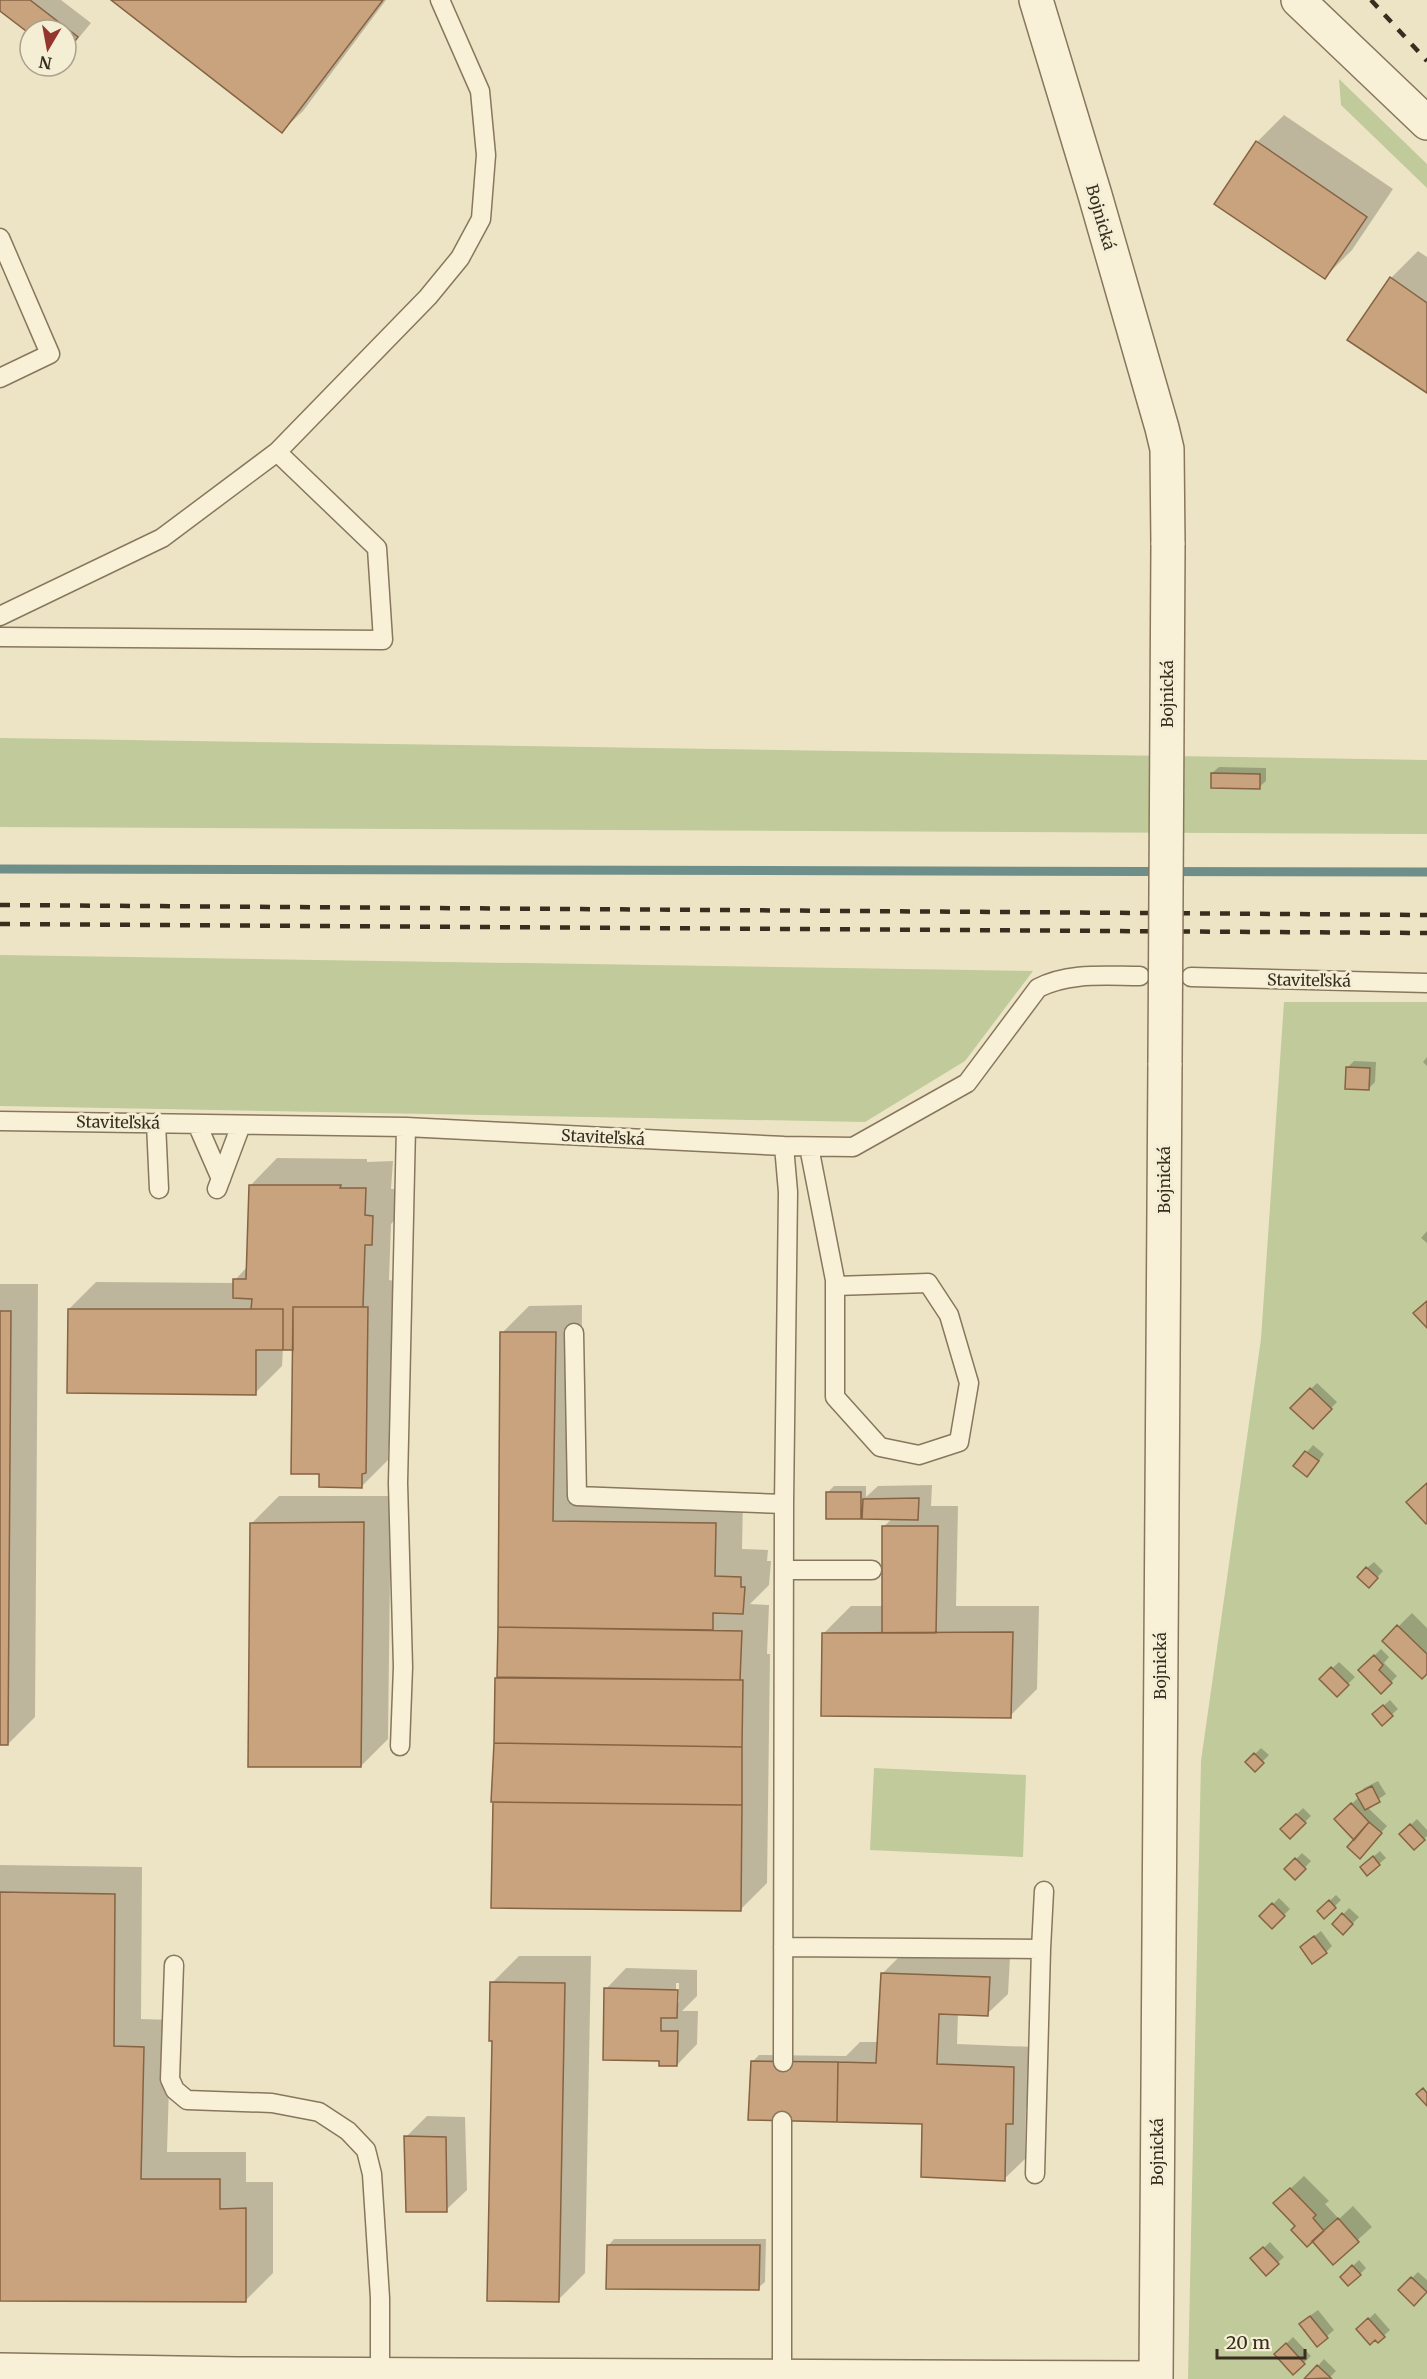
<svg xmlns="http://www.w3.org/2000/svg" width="1427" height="2379" font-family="Merriweather,serif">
<rect width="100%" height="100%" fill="#ede4c5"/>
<path fill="#c0ca9a" d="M1339,79L1427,164V188L1341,105Z
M0,738L1427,760V834L0,827Z
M0,955L1033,971L965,1061L865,1122L0,1106Z
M1284,1002H1427V2379H1188L1201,1761L1261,1339Z
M874,1768L1026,1775L1023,1857L870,1850Z"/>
<path fill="#0003" fill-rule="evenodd" d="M0,0H61L91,23L66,53V30H30V32L0,9Z
M113,0H386L303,111L282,131Z
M1284,115L1393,189L1352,250L1325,277L1257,142Z
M1418,251L1427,257V392L1391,278Z
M1219,767L1266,768V781L1259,787L1212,773Z
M1427,1057V1066L1423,1062Z
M1354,1061L1376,1062L1375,1082L1369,1088L1347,1068Z
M277,1158L367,1159V1162L393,1161L391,1189H400L399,1216L391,1224L389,1280L394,1281L393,1445L388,1449V1460L361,1487L321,1473L294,1348H283L282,1366L255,1393L69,1309L96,1282L235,1283V1280L248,1266L250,1186Z
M1427,1231V1243L1421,1238Z
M0,1284H38L35,1717L8,1744H0Z
M582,1305L580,1494L743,1497L742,1549L768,1550L767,1561H771L769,1585L750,1604L769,1605L767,1654H770L767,1883L740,1910L493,1800L499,1627L502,1333L529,1306Z
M1317,1383L1337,1402L1313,1427L1293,1407Z
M1313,1445L1324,1454L1313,1469L1295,1466Z
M932,1485L931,1506H958L956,1606H1039L1037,1689L1010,1716L824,1633L851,1606H884L883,1527L893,1518L864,1513L860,1517L828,1492L834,1486H866V1497L878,1486Z
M279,1496H391L388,1739L361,1766L251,1524Z
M1374,1562L1383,1571L1376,1579L1367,1568Z
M1412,1613L1427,1628V1672L1384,1641Z
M1381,1649L1389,1657L1384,1663L1397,1676L1381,1692L1360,1670Z
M1339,1662L1355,1677L1337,1695L1321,1679Z
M1390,1700L1398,1709L1383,1723L1381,1708Z
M1261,1748L1269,1755L1255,1769L1247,1762Z
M1378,1781L1386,1794L1367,1807L1387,1826L1366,1850L1356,1840L1342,1813L1359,1797L1358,1795L1364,1788Z
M1303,1808L1311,1816L1290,1837L1282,1829Z
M1417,1819L1427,1830V1836L1414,1848L1401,1834Z
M1380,1851L1386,1858L1367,1874L1368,1861Z
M1302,1853L1311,1861L1295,1878L1286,1869Z
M0,1865L142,1867L141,2019L171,2020L167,2152H246V2182H273V2273L246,2300H0Z
M1336,1895L1341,1900L1324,1917L1319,1911Z
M1279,1898L1290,1909L1272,1927L1261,1916Z
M1349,1908L1359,1917L1343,1933L1334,1924Z
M1321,1931L1332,1946L1326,1952L1308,1941Z
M903,1953L1010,1957L1008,1994L987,2014L958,2013L957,2044L1034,2047L1033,2102L1026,2108L1025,2159L1004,2179L924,2123L752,2062L759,2055L846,2056L860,2042H879L882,1974Z
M519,1956H591L585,2273L558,2300L494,2039L492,1983Z
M626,1968L697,1970V1996L682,2011H698L697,2044L677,2065L660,2060L606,1989ZM676,1983H679V2002L676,2005Z
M427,2116L465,2117L467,2190L446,2210L406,2137Z
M1304,2176L1329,2201L1325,2204L1339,2219L1353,2206L1372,2227L1333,2262L1297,2226L1289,2190Z
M614,2239H766L765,2282L758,2288L608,2246Z
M1270,2242L1284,2257L1266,2274L1252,2259Z
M1359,2260L1366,2268L1360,2274L1342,2277Z
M1418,2272L1427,2280V2291L1414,2304L1400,2290Z
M1318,2310L1334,2330L1317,2345L1307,2318Z
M1375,2313L1390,2330L1378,2341L1358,2329Z
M1293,2337L1311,2356L1293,2373L1276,2354Z
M1324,2359L1336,2371L1328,2379H1306Z"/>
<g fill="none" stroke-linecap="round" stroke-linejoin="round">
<path stroke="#6e8e89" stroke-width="9" d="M0,869L1427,872"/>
</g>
<path fill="#c9a37d" stroke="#856343" stroke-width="1.5" d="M0,0H30L78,37L66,53V30H30V34L0,11Z
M111,0H383L282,133Z
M1256,141L1367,217L1325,279L1214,204Z
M1390,277L1427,303V393L1347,340Z
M1211,773L1260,774V789L1211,788Z
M1346,1067L1370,1068L1369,1090L1345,1089Z
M249,1185H341L340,1188H366L365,1215L373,1216L372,1245H365L363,1307H293V1350H283V1309H251L252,1299L233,1298V1279H246Z
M1427,1301V1328L1413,1313Z
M293,1307H368L366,1473L362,1474V1488L319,1487V1474H291Z
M68,1309H283V1350H256V1395L67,1393Z
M0,1311H11L8,1745H0Z
M500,1332H556L553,1521L716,1523L715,1576L741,1577V1587H745L743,1614L713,1613V1630L498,1627Z
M1310,1388L1332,1409L1313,1429L1290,1408Z
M1305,1451L1319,1461L1307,1477L1293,1466Z
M1427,1483V1523L1426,1524L1406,1502Z
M826,1492H861V1519H826Z
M919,1498L918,1520L862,1519L863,1499Z
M364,1522L361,1767H248L250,1523Z
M882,1526H938L936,1633H882Z
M1366,1567L1378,1578L1369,1588L1357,1577Z
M1397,1625L1427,1654V1674L1422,1679L1382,1641Z
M498,1627L742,1631L740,1680L497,1677Z
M1013,1632L1011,1718L821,1716L822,1633Z
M1374,1655L1383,1665L1379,1670L1392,1683L1381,1694L1358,1670Z
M1331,1667L1349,1685L1337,1697L1319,1679Z
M495,1678L743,1680L742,1747L494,1743Z
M1383,1705L1393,1716L1382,1726L1372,1714Z
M494,1743L742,1747V1805L491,1802Z
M1254,1753L1264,1763L1255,1772L1245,1762Z
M1372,1786L1380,1802L1365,1810L1356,1794Z
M493,1802L742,1805L741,1911L491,1908Z
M1351,1803L1369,1822L1354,1840L1334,1819Z
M1296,1814L1306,1823L1290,1839L1280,1829Z
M1369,1822L1382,1833L1360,1859L1347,1847Z
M1410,1824L1425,1840L1414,1850L1399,1834Z
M1373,1856L1380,1865L1367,1876L1360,1867Z
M1295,1858L1306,1869L1295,1880L1284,1869Z
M0,1892L115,1894L114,2046L144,2047L141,2179H220V2209L246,2208V2302L0,2301Z
M1329,1900L1336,1908L1324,1919L1317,1911Z
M1272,1903L1285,1916L1272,1929L1259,1916Z
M1342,1913L1353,1924L1343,1935L1332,1924Z
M1314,1936L1327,1953L1312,1964L1300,1947Z
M881,1973L990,1977L988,2016L939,2014L937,2064L1014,2067L1013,2124H1006L1005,2181L921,2177L922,2124L837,2122L838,2062L876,2063Z
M490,1982L565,1983L559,2302L487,2301L492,2041H489Z
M604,1988L678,1990L677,2018H661V2031H678L677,2066H659V2061L603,2060Z
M751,2061L838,2062L837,2122L748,2120Z
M1423,2088L1427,2093V2106L1416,2094Z
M404,2136L446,2137L447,2212H406Z
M1290,2188L1316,2215L1313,2218L1324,2231L1307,2247L1291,2230L1295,2226L1273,2203Z
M1338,2218L1359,2242L1333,2265L1312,2241Z
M607,2245H760L759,2290L606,2289Z
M1263,2247L1279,2264L1266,2276L1250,2258Z
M1352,2265L1361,2275L1348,2286L1340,2277Z
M1411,2277L1427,2292L1414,2306L1398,2290Z
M1310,2316L1328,2338L1317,2347L1299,2324Z
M1368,2318L1385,2337L1378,2343L1375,2340L1370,2345L1356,2329Z
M1286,2343L1305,2364L1293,2375L1274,2354Z
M1317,2365L1331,2378L1304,2379Z"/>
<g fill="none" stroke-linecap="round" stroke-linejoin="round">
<defs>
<path id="lane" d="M0,238L50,354L0,378
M0,616L162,538L277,452L428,297L460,258L481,219L486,155L480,91L440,0
M0,637L383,640L377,548L277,452
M1191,977L1427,983
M0,1121L406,1127L784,1146L853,1147L967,1083L1038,988C1069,972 1105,976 1140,976
M156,1123L159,1189
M197,1124L221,1179
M784,1146L788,1192L784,1504
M809,1147L835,1280V1397L880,1447L919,1455L959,1442L969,1383L949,1315L928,1283L835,1286
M217,1189L241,1125
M574,1333L577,1496L784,1504L783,2062
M784,1570H872
M400,1746L403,1667L398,1483L406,1127
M783,1947L1041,1949L1035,2174
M1041,1949L1044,1891
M174,1965L170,2079L175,2090L187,2100L272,2103L319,2112L348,2131L366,2150L372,2174L380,2298V2373
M782,2377V2121"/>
<path id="street" d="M1036,0L1095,195L1162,428L1167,449L1168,545
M1298,0L1427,123
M0,2370L237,2374L1156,2378
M1156,2379L1165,1063"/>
</defs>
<use href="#lane" stroke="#87775c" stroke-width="21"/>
<use href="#street" stroke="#87775c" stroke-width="36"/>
<use href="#lane" stroke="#f8f1d8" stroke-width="18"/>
<use href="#street" stroke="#f8f1d8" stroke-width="33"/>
<path stroke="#382d1f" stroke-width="4.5" stroke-dasharray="10 10" stroke-linecap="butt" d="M1371,0L1427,61
M0,905L1427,915
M0,924L1427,933"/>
<defs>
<path id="street-bridge" d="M1165,1063L1168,545"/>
</defs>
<use href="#street-bridge" stroke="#87775c" stroke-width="36" stroke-linecap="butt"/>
<use href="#street-bridge" stroke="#f8f1d8" stroke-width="33"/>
</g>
<g text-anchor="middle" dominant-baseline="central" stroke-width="6" stroke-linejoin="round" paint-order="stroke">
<g font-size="16" fill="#382d1f" stroke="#f4eed5">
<text transform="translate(1101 217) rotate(74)">Bojnická</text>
<text transform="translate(1167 694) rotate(-90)">Bojnická</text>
<text transform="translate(1309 980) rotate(1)">Staviteľská</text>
<text transform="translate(118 1122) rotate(1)">Staviteľská</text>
<text transform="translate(603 1137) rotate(3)">Staviteľská</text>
<text transform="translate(1164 1180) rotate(-90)">Bojnická</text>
<text transform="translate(1160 1666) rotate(-90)">Bojnická</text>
<text transform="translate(1157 2152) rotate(-90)">Bojnická</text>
</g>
</g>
<g transform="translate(48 48) rotate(190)"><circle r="28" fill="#f4eed5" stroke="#a9a18c" stroke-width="1.5"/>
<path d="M0-4.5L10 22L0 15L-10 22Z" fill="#94362e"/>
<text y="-9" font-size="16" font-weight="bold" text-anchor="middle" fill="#382d1f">N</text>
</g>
<path d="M1217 2349v9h88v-9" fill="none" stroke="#382d1f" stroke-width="3"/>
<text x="1226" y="2349" font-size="18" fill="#382d1f" stroke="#f4eed5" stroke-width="4.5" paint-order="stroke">20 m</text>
</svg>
